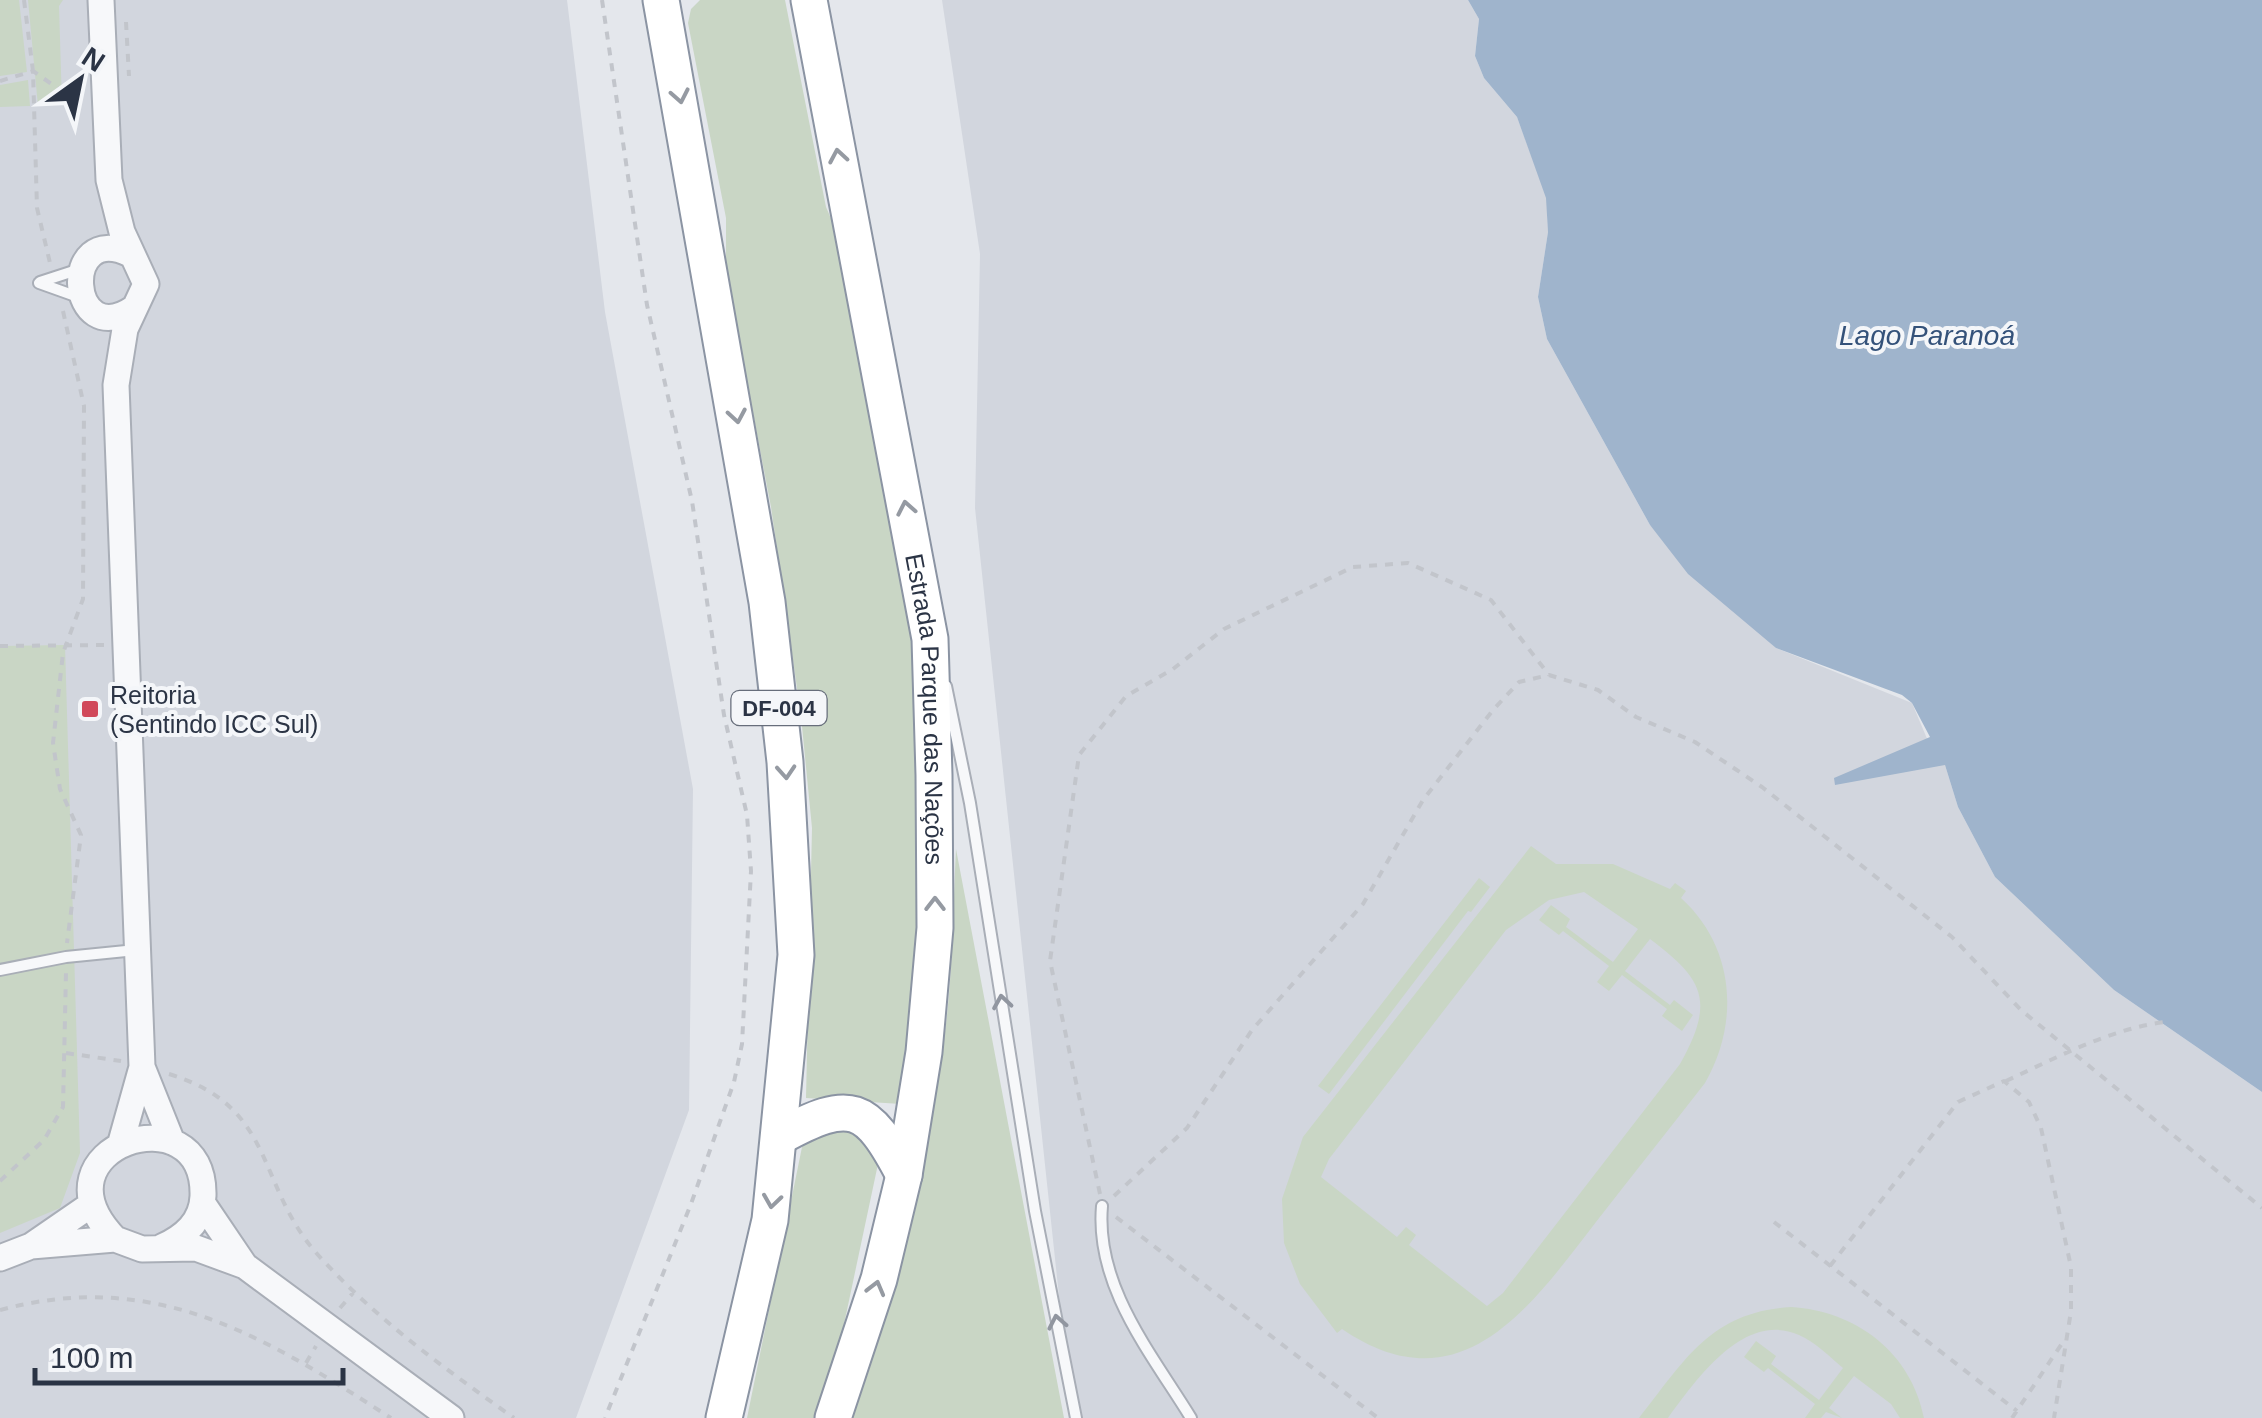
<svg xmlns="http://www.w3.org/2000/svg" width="2262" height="1418" font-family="Arial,sans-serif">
<rect width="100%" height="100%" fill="#e4e7ec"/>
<path fill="#d2d6de" d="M0,0H567L605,312L693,789L689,1110L576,1418H0Z
M942,0H1468L1479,19L1475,56L1484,78L1517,117L1547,198L1548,232L1538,297L1547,339L1650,525L1776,648L1912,703L1928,741L1945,765L1958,807L1995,877L2114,990L2262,1092V1418H1072L975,508L980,254Z"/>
<path fill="#c9d6c5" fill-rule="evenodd" d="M0,0H19L27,72L0,76Z
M28,0H63L59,6L62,104L38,106Z
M700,0H785L826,207L842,244L916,664L924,852L915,1011L901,1104L806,1098L812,828L801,716L771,507L726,272V218L688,23L691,9Z
M28,80L30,106L0,107V85Z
M65,645L80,1153L60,1208L0,1233V646Z
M1531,846L1556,864H1613L1670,889L1675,883L1686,891L1681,898C1735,947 1740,1022 1705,1083C1669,1129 1632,1176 1596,1222C1531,1306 1461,1410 1342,1329L1337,1333L1300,1284L1284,1243L1282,1199L1303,1137ZM1584,892L1638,929L1613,962L1566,927L1570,919L1551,905L1539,920L1559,935L1563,931L1609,966L1597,982L1609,991L1622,975L1667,1009L1662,1016L1682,1031L1693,1015L1674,1000L1670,1005L1625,971L1650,939C1703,979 1716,1000 1680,1064L1503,1293L1487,1306L1409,1245L1416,1235L1406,1227L1397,1237L1321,1177L1329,1159L1506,930L1549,900Z
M956,849L1064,1418H852C898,1296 930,1154 946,1024C953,967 953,907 956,849Z
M1479,878L1490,887L1471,912L1468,911L1329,1094L1318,1086Z
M859,1126L878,1164L833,1376L818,1418H747L802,1147L820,1128Z
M1791,1307C1856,1311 1911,1352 1924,1418H1900L1891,1404L1854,1376L1829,1408L1842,1418L1826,1412L1821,1418H1805L1815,1404L1768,1368L1764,1372L1744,1357L1756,1341L1776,1356L1771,1364L1819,1400L1843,1368C1830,1357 1815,1342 1799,1335C1743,1310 1695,1382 1668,1418H1639C1685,1360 1710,1312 1791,1307Z"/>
<path fill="#9fb4cc" d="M1468,0H2262V1092L2114,990L1995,877L1958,807L1945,765L1835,785L1834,778L1930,737L1912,703L1902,695L1776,648L1688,574L1650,525L1547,339L1538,297L1548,232L1546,198L1517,117L1484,78L1475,56L1479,19Z"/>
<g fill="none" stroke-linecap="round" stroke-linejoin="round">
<defs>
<path id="service" d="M40,282L80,269
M39,283L81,298
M946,686L970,803L1035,1211L1076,1418
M0,970L66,957L136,950
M1102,1206C1095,1286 1151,1353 1191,1418"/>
<path id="tertiary" d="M101,0L109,180L122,232L146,284L125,329L116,385L142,1067L121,1142
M130,254C59,220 68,353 134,308
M142,1067L172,1142
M203,1204L245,1266
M115,1239C26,1147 206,1089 203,1196C202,1222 184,1237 162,1247
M31,1246L115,1239L142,1249L196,1248L245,1266L451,1418
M0,1258L31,1246L92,1204"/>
<g id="trunk">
<path d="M661,0L767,602L785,762L796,955L770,1220L724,1418"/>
<path id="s1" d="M809,0L930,639L934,775L935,928L924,1052L904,1175L879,1279L833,1418"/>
<path d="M781,1136C851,1098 867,1104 904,1175"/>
</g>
</defs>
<use href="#service" stroke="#a9aeb7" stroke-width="14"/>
<use href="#tertiary" stroke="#a9aeb7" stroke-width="29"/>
<use href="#trunk" stroke="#8b94a3" stroke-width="39"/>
<path stroke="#c2c5cb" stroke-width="4" stroke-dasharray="8 8" stroke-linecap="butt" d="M24,0L33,71L37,208L50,263
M602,0L647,305L692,501L724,715L747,815L751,871L742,1044L734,1082L691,1204L605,1418
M126,22L129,76
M0,81L33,71L83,106
M63,311L84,406L83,599L63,653L53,743L60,789L81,835L67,943
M0,646L105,645
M66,1053L121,1061
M169,1074C278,1107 255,1186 319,1256C377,1320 444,1368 514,1418
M2006,1081C2056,1058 2109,1029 2165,1022
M0,1181L44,1140L63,1107L66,972
M1100,1194L1050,961L1079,755L1126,696L1173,669L1224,629L1353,567L1408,563L1491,600L1549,675
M1114,1196L1187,1128L1252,1030L1363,904L1423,800L1493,710L1519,682L1549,675L1598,690L1636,717L1695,742L1762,787L1952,937L2021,1010L2262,1208
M1116,1217L1378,1418
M1774,1222L2017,1411
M1830,1266L1958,1102L2004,1081L2029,1102L2041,1128L2071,1267V1311L2054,1418
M340,1308L353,1293
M0,1310C156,1268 265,1337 391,1418
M306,1363L316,1346
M2012,1418L2065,1339"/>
<use href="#service" stroke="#f7f8fa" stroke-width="10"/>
<use href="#tertiary" stroke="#f7f8fa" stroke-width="25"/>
<use href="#trunk" stroke="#fff" stroke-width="35"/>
</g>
<defs><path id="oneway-chevron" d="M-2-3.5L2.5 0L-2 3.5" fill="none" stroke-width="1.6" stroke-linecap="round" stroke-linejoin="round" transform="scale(2.5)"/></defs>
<g stroke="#959aa2">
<use href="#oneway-chevron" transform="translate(680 96) rotate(79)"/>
<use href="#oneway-chevron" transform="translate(838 156) rotate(-100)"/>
<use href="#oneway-chevron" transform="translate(737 416) rotate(80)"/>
<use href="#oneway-chevron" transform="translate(906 508) rotate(-101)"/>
<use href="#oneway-chevron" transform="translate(786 772) rotate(86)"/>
<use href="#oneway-chevron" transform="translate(935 904) rotate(-90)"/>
<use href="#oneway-chevron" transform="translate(772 1201) rotate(98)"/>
<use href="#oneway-chevron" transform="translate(876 1288) rotate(-75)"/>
</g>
<g stroke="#9196a0">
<use href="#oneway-chevron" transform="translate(1002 1002) rotate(-99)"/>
<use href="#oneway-chevron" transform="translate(1057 1322) rotate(-101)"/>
</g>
<rect fill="#d1495b" stroke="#f4f6f9" stroke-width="4" x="80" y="699" width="20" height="20" rx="5"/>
<g text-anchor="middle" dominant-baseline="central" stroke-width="8" stroke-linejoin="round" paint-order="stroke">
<rect fill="#f4f6f9" stroke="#676e7b" stroke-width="2.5" x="731.5" y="691" width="95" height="34" rx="8"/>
<g font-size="22" font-weight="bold" fill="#2b3445">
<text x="779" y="708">DF-004</text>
</g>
<g font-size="25" fill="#2b3445" stroke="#f4f6f9" text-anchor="start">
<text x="110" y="695">Reitoria<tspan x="110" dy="29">(Sentindo ICC Sul)</tspan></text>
</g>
<g font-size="25" fill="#2b3445" stroke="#f4f6f9">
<text stroke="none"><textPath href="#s1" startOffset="720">Estrada Parque das Nações</textPath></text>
</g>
<g font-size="28" font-style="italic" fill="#34527a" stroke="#f4f6f9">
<text x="1927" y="335">Lago Paranoá</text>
</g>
</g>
<g transform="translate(80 80) rotate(33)" stroke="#f4f6f9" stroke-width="8" paint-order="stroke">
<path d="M0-8L18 38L0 25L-18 38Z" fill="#2b3445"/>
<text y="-15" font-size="28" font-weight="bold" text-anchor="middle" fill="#2b3445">N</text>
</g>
<path d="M35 1368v15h308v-15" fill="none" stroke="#2b3445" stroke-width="5"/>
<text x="50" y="1368" font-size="30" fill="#2b3445" stroke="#f4f6f9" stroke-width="8" paint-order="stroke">100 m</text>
</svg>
